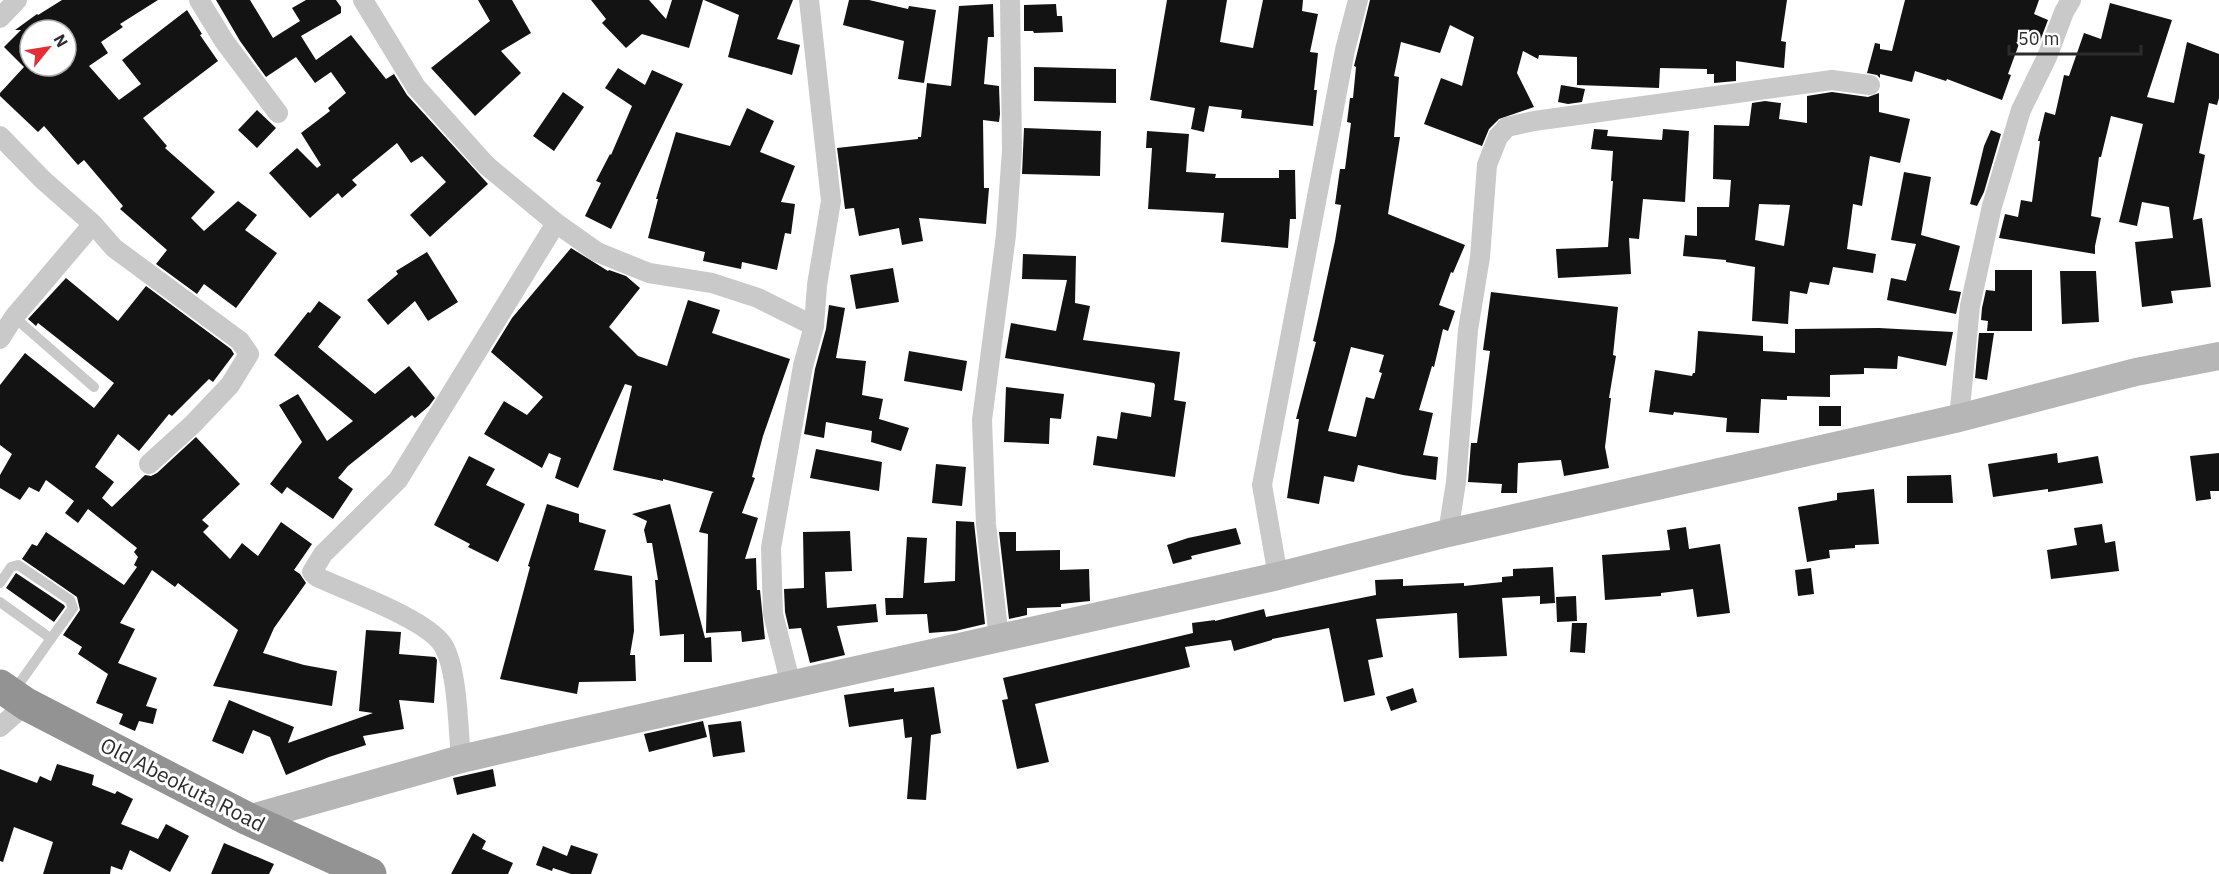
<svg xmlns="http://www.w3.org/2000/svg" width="2219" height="874" font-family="'IBM Plex Sans',sans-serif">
<rect width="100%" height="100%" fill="#fff"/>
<path fill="#131313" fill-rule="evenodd" d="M62,0H158L120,24L123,27L101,42L108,53L89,66L119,100L141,84L122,60L187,10L202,34L200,35L218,61L143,118L167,146L165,148L215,192L191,218L204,231L238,201L257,215L245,230L277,253L236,308L204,284L197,294L156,264L167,250L120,209L123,206L84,160L78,165L44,126L38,132L0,96V93L24,67L4,47L21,30H15L37,14L38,15ZM30,30H66V66H30Z
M216,0H250L273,38L300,21L292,8L306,0H336L341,7V13L301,36L316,60L351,35L386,79L394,74L407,95L488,184L430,237L410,215L446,182L422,156L411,163L397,143L352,180L357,185L342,198L338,193L310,218L269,173L297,148L317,168L321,165L301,133L330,111L328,108L346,93L331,72L315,83L296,57L266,77L240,41Z
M478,0H512L531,33L501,51L521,73L475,116L431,68L490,21Z
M591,0H649L666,19L672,0H703L689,48L642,34L626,48L602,23L606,19Z
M704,0H793L777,39L800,45L792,75L728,57L739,15Z
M849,0H869L908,9L909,6L936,10L924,83L898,79L904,41L843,25Z
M1167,0H1227L1220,42L1253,48L1263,0H1303L1302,11L1318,14L1310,52L1318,53L1314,90H1317L1313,126L1241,118L1242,110L1209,106L1204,132L1191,129L1195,108L1150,100Z
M1370,0H1787L1781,41L1786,42L1784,68L1736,61V81L1714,83V74H1707V69L1660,68L1659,88L1577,85V57L1539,55L1538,59L1523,51L1517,73L1534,107L1499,119L1489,129L1482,146L1424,124L1441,78L1462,86L1474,37L1450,25L1440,53L1401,42L1394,76L1399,77L1394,137H1400L1388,214L1465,245L1453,273L1451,272L1439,305L1455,311L1448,331L1443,329L1434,367L1432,366L1419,410L1433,413L1423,455L1438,457L1436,480L1403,475L1358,465L1354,482L1324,476L1319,504L1287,498L1299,419H1296L1316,342L1313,341L1319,315L1335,241L1341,205L1335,204L1340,169H1345L1351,123L1347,122L1350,98H1353L1356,67L1354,66ZM1351,347L1384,355L1379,372L1382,373L1374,399L1366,397L1356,437L1328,431Z
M1905,0H2039L2034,14L2048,20L2040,41L2023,33L2008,74L2011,75L2002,100L1947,79L1946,81L1915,71L1912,82L1880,74V78L1877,75L1867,73L1875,43L1880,44V49L1892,51Z
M2110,3L2172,20L2147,97L2174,103L2187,42L2219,54V98L2217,105L2209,103L2199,153L2205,155L2193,220L2202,218L2211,287L2171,291L2173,303L2142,307L2135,242L2173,238L2169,207L2142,202L2137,226L2119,222L2143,124L2111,116L2101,157H2099L2091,216L2101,218L2095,246V254L1999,238L2005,214L2018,217L2021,200L2032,202L2040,141H2038L2045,112L2055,115L2064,75L2069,76L2084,33L2101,39Z
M993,4L994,37H988L984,84L999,86L1000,114L999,122L983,120L984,188H989L986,224L919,218L923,241L902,245L899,228L859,236L854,208L845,209L837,148L918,139V137H921L927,83L951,86L959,6Z
M1056,4L1057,16H1062L1063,32L1034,33L1033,31H1024V5Z
M1034,67L1116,69V103L1034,101Z
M618,68L645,85L652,70L683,84L611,229L585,216L601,183L596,181L610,154L611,155L632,106L605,88Z
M1561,85L1585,89L1582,102L1568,104L1558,102Z
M563,92L584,107L554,151L533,136Z
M1832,92L1868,97L1879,93V112L1910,119L1900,163L1870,156L1862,206L1853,204L1847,249L1876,254L1873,273L1833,267L1829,285L1810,282L1807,294L1790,291L1788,324L1752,321L1755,267L1726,262V260L1683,256L1685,235L1697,236V207H1729L1731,180L1713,179L1714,125L1749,126L1752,103L1765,101L1781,103L1779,119L1807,123V96ZM1759,204L1790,205L1784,246L1755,240Z
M747,108L774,121L760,152L795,166L781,202L795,204L791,234L785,233L777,270L742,262L741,269L703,261L705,252L648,238L658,199H656L676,132L730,146Z
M257,110L276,128L257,148L238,130Z
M1024,128L1101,131L1100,176L1022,174Z
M1594,129L1608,130L1607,136L1662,140L1663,129L1689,131L1685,202L1643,199L1639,239L1629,238L1631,274L1558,278L1556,249L1608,247L1613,181H1611L1613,151L1591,149Z
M1991,130L2001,134L1984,192L1977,206L1970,204L1984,146Z
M1147,131L1189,134L1186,172L1216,174L1215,178H1279V170H1295L1296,219H1290L1288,248L1221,242L1224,213L1148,209L1152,148H1146Z
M1904,172L1931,177L1921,235L1960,246L1949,290L1961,292L1956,314L1887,300L1891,278L1906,281L1916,244L1891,240Z
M571,248L608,271L609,270L626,276L640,288L609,327L638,356L667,366L688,300L720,310L712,333L790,359L763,436L752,477L755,478L742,513L758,518L745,559L756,558L757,590H760L765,639L742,642L741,631L706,633L708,534L699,532L712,493L714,492L663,479V481L613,470L632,386L625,384L578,488L555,478L561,458L549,453L542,468L484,434L504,401L527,415L543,397L491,352L512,318Z
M427,252L458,302L428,321L415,301L388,325L367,300L398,274L396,271Z
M1023,254L1076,256L1075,303L1090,306L1083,340L1180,352L1174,400L1186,402L1175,477L1093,465L1097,436L1117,439L1121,412L1151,417L1155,385L1154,383L1005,358L1011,323L1056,331L1067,280L1022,279Z
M893,268L899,302L856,309L850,275Z
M1995,270H2032V331H1987L1988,321L1981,320L1982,308L1986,290L1995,291Z
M2060,271H2096L2099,322L2062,324Z
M66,278L118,321L146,286L231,349L234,354L213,382L209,379L172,416L169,414L139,451L118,434L95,467L114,482L102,498L112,507L145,475L151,476L157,473L196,437L240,484L202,520L209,526L203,532L230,559L242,543L258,556L281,522L312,544L294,570L300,574L306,583L274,628L263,653L304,665L337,671L332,706L213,686L238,630L178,583L175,587L152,570L120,623L135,629L118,663L157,678L146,706L157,709L153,724L139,721L135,731L119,724L123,714L96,703L108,674L78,654L82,647L63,635L80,610L77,597L22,559L32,544L37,546L46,532L124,585L137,567L134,565L138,557L134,552L137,548L88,509L78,523L65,513L74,501L46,480L39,492L29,487L20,500L0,488V475L12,454L0,445V385L25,353L94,408L114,383L38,323L36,326L28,319Z
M1491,292L1618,307L1613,355L1616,356L1609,398H1611L1605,447L1609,468L1564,476L1561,460L1518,463L1517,493H1501L1502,484L1468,482L1471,443H1477L1490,351L1483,350Z
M319,301L341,317L318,347L375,394L409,366L435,398L429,406L415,418L412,415L348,466L338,478L353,489L333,519L287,487L282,494L270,484L302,442L279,405L298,394L327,441L353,421L274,355L308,312L310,313Z
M829,305L845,308L836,358L866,361L862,395L883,399L879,419L909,428L901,451L871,442L872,431L826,422L824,438L804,434L815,369L826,329Z
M1879,328L1953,332L1946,366L1898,356L1897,369L1864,368V374L1830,375V397L1787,396V400L1761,399L1759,433L1726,432L1727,418L1674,412L1673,415L1649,412L1655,370L1692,376L1693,373H1695L1698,331L1763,336V351L1795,353V329Z
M1979,333H1994L1987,380L1975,378Z
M909,351L967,361L962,391L904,381Z
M1006,387L1064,394L1061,419L1050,418L1049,444L1004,442Z
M1819,406H1841V426H1819Z
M816,449L882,462L879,491L810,478Z
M2057,453L2058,463L2098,456L2103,483L2048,492V489L1993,497L1988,464Z
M2219,453V491H2210L2211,499L2196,501L2190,456Z
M469,456L495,469L486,485L525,504L498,562L468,547L470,544L434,525Z
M936,464L966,467L962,506L932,503Z
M1951,475L1953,503H1907V476Z
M1874,489L1879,544L1855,545V548L1829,550L1830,558L1807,562L1798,507L1837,500V493Z
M547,504L579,514V522L606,530L594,570L632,576L634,631L630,655H635L636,681L579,682L577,694L500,679L530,567L528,566Z
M670,504L705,638L711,637L712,662H684V634L660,636L655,580H658L652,543H647L644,530L647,521L632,514Z
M956,521L974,522L985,624L955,631L929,633L927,614L886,615L885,598H903L907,537L927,538L924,583L955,581Z
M2102,524L2105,543L2115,541L2119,571L2051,579L2047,550L2077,545L2074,528Z
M1686,527L1689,549L1720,544L1730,613L1697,617L1693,589L1661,593V596L1605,600L1602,555L1670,550L1667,530Z
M1236,528L1241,544L1191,556L1192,559L1173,564L1167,545L1188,538Z
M850,531L852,571L825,572L827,608L876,604L878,622L837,626L845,655L810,663L801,628L789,629L785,612L784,589L804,588L803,532Z
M999,532H1016V551L1060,550V570L1089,569L1090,601L1061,604V607L1027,608V615L1009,619Z
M1553,567L1555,603L1540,604V596L1502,598L1507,656L1459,658L1457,613L1376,619L1383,657L1368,660L1375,695L1344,702L1329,628L1272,639V640L1234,651L1231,640L1185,647L1190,667L1035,704L1049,762L1017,769L1002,700L1008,699L1003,678L1193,633L1192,623L1215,620V621L1264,609L1266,617L1376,595L1375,580L1403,579V586L1464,583V586L1502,582V577L1513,576V569Z
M1811,568L1814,594L1798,596L1795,570Z
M16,573L64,605L65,607L54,622L6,588Z
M1576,596L1577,621L1557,622L1556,597Z
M1572,623H1587L1585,653L1570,652Z
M366,630L401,632L399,654L435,657L437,660L434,703L399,700L404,729L363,736L366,745L329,757L286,775L270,737L253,730L243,754L212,741L229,700L294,727L288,743L373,713L359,711Z
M934,687L941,733L931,735L926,800L907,799L912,737L905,738L903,719L849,727L844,695L894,688V692Z
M1413,688L1417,702L1391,711L1386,697Z
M703,721L707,737L649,752L644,734Z
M741,721L745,752L713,757L708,725Z
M57,764L94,775L92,785L115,794L117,791L133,799L121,824L158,839L166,824L189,836L170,872L130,850L122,870L111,866L110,874H43L53,842L14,827L3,862L0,861V769L37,783L40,776L51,781Z
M493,769L496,786L457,795L453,778Z
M473,833L486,841L482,849L513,863L508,874H451Z
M224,843L274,864L269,874H211Z
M571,845L598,854L591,874H571L553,868L552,871L536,865L543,846L567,856Z"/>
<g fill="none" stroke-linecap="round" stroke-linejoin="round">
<path stroke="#c9c9c9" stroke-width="10" d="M14,317L94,387
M0,583L11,567L18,565L70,600L73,608L50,640
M0,602L46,635L50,640L14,691"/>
<path stroke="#c9c9c9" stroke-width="20" d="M199,0L224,41L278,113
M363,0L416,87L486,165L556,223L597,252L649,273L712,283L758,298L814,326
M0,18L17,0
M0,136L43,180L93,224L114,248L240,341L249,354L230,385L193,424L149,464
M0,339L14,317L93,224
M1959,418L1970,306L1992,206L2021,110L2047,57L2064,12L2071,0
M1448,533L1456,482L1468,330L1480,257L1487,165L1498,137L1507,127L1534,121L1832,80L1870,85
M1278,576L1262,485L1345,50L1358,0
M999,639L986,524L982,420L1006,235L1012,150L1010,0
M791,685L773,614L771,548L803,366L814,326L817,285L831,201L809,0
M0,727L26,704
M461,759C458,729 458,670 443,645C427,619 347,591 317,577L312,572L323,554L398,480L556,223"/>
<path stroke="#b6b6b6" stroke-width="28" d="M248,819L461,759L560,736L1278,576L1448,533L1959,418L2136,372L2219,356"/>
<path stroke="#939393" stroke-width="33" d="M0,686L26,704L248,819L370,874"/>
</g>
<g text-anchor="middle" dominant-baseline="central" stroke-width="6" stroke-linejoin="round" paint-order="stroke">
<g font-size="21" fill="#2c2c2c" stroke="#fff">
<text transform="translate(183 784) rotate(27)">Old Abeokuta Road</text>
</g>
</g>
<g transform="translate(48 48) rotate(60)"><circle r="28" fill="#ffffff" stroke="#ababab" stroke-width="1.5"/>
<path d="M0-4.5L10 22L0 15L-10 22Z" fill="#e32e36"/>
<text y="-9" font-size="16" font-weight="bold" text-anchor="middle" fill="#2c2c2c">N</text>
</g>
<path d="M2009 45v9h132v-9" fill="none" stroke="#2c2c2c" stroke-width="3"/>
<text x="2018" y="45" font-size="18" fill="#2c2c2c" stroke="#ffffff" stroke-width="4.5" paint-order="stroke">50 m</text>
</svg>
